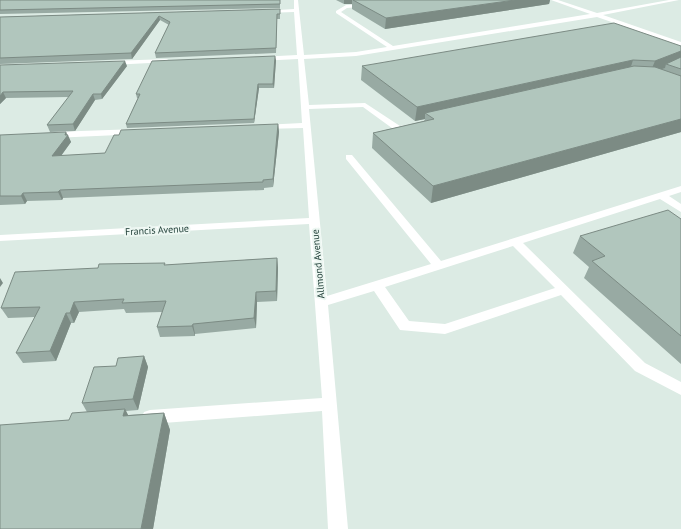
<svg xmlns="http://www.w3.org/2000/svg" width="681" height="529" font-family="'PT Sans',sans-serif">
<rect width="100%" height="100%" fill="#dcebe4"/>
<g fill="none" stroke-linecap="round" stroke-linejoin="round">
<path fill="#fff" fill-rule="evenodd" d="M294,0H298L304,55L356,52L387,47L336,13V11L346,5L370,4V6L347,8L341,12L393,46L590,14L551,0H558L597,13L669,0H679L603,15L681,42V46L597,17L356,56L304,59L309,105L365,103L400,126L412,124L416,126L412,128L396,131L363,107L309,109L327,296L431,264L346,159V155H352L441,261L681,186V192L669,196L681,204V212L660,199L523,243L645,363L681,382V395L635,371L561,295L445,334L400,330L374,291L328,305L348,529H328L322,411L150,424L144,422L142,417L144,412L150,410L322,398L309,224L0,241V235L309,218L303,128L263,129L259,127L263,125L302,123L298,59L259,61L256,59L259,57L297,55L294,12L265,13L262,11L294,9ZM513,246L555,288L445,324L409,321L385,287Z
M167,59L170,61L169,62L111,65L108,63L111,61Z
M137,129L141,132L140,134L53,138L49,135L53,132Z"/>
</g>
<path fill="#98aaa3" d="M0,0H280V8L0,14Z
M336,0H550L549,4L385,29L352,9V4H344Z
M280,9V19H277L276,53L156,58L155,53L169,25L160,20L132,59L0,64V17Z
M681,46V132L431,203L372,148L373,133L424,121L425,119L415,121L361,80L362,66Z
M276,60L274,88H259L254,123L127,128L126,124L138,98H137L136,94Z
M0,65L127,66L102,99L95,100L75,131L50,132L47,125L69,97L6,98L0,104Z
M278,124L279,132L273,187L264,188V190L63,198L62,200L27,201L25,204L0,205V135H67L71,142L61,156L105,153Z
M681,219V364L584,278L589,267L573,253L580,236Z
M277,258L278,268L277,301L257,302L256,328L195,334V336L160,337L157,327L162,312L126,313L124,309L79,312L74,323H71L56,361L23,363L16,353L35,317L8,318L1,308L166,265Z
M144,356L148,367L138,410L126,411L128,415L164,413L170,430L153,529H0L69,420L87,412L82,403L116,366Z"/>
<path fill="#7c8b84" d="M344,0H352V4H344Z
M515,0H550L549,4L385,29L386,18Z
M159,16L160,20L132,59L131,53Z
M681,51V62L666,64L665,68L650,73L655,61Z
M275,56L276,60L274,88L273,84Z
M633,60L629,73L425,113V119L415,121L417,107Z
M125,61L127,66L102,99L101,94Z
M258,84L259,88L254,123V119Z
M3,92L6,98L0,104V96Z
M93,94L95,100L75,131L73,124Z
M681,119V132L431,203L433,186Z
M278,124L279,132L273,187V179Z
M66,132L68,136V135L71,142L55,164L52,156Z
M60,190L63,198L62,200L58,192Z
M23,193L27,201L25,204L21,196Z
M277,258L278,268L277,301L276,291Z
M0,278L3,283L0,287Z
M256,292L257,302L256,328L254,318Z
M74,302L79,312L74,323L70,313Z
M66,313L71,323L56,361L50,351Z
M193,324L195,334V336L192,326Z
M144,356L148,367L138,410L133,399Z
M125,409L134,427L123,416Z
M164,413L170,430L153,529H141Z"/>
<path fill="#b1c6bd" stroke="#7c8b84" d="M0,0H280V4L0,10Z
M353,0H515L386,18Z
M280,9V14H277L276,48L155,53L170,22L159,16L131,53L0,58V17Z
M614,23L681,46V51L655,61L633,60L417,107L362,66Z
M275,56L273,84H258L254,119L126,124L140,94H136L152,61Z
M681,57V69L666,64Z
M125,61L101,94H93L73,124L47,125L73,91L3,92L0,96V65Z
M634,66L655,67L681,76V119L433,186L373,133L434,119L425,113Z
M278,124L273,179L263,180V182L60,190L58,192L23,193L21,196H0V135L66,132L65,135H68L52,156L105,153L114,135H119L121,130Z
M668,210L681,219V336L592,261L605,256L580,236Z
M277,258L276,291L256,292L254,318L193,324L192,326L157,327L166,301L122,303L124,299L74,302L70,313H66L50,351L16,353L40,307L1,308L15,272L98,268L99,264L165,263L164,265Z
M144,356L133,399L82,403L94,367L116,366L118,358Z
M125,409L123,416L164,413L141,529H0V425L69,420L72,413Z"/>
<g text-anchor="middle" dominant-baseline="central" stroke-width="4" stroke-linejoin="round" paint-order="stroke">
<g font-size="10" fill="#1c3b34" stroke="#edf7f2">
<text transform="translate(157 230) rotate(-3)">Francis Avenue</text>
<text transform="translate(318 264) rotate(-95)">Allmond Avenue</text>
</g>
</g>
</svg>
